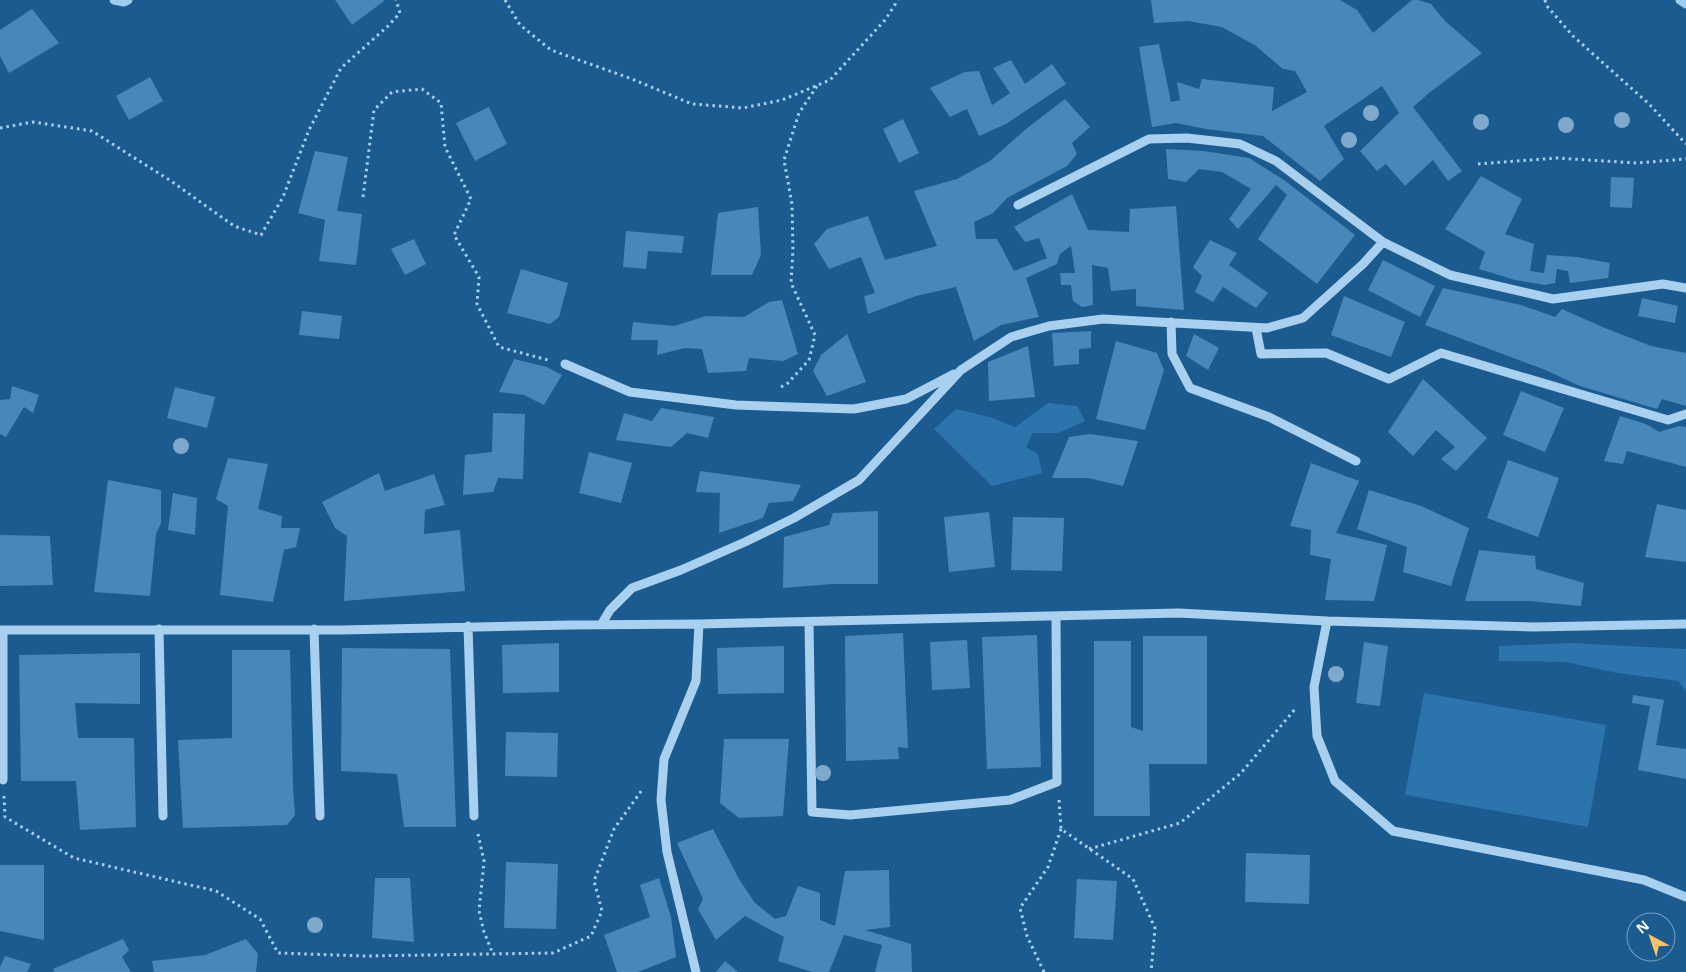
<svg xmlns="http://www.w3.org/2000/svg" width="1686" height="972" font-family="'Open Sans',sans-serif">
<rect width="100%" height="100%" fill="#1b5b90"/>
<path fill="#2b74ac" d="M1048,403L1077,406L1085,421L1058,433H1033L1026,447L1038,454L1042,473L992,486L934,429L956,409L990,417L1015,427Z
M1571,643L1686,649V691L1678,681L1617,673L1566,662L1499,661V646Z
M1424,693L1606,725L1588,827L1405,795Z"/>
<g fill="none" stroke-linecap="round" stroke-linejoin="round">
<path stroke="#9ccdf1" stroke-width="9" d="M114,0L124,2L128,0
M1680,0L1686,4"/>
</g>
<path fill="#4887b9" d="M335,0H383L384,1L352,25Z
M1151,0H1340L1357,10L1373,33L1412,0H1418L1431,4L1445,21L1482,53L1429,93L1413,107L1462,171L1448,181L1433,160L1405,186L1386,164L1377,171L1360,151L1399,113L1382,86L1324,126L1344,159L1320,181L1263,136L1206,129L1176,123L1152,127L1139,47L1159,44L1171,102L1180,100L1177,82L1199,89L1202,79L1274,87L1272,111L1307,92L1295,71L1283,69L1256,46L1222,27L1188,21L1154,23Z
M32,9L59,43L9,73L0,56V30Z
M1011,60L1025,84L1052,64L1066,84L1006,124L979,136L967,109L950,117L930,88L965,72L979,71L992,105L1010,93L993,68Z
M150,77L163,101L129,120L116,96Z
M1065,99L1090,127L1072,143L1077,154L1067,166L1007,198L993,213L974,222L976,239H997L1014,271L1047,258L1039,238L1025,242L1014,227L1072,194L1088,230L1129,232L1130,209L1176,206L1184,310L1136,306V289L1111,291L1108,268L1092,265L1093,305L1082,307L1073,301L1071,285H1061L1060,273H1075L1071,246L1060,254L1057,264L1026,278L1039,317L1001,325L974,341L956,287L916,296L868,314L864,296L875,293L861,257L829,269L814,244L827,229L868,216L885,260L937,246L914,191L957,179L990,161L1026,129Z
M489,107L507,144L475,161L456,123Z
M903,119L919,153L899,163L883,129Z
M1166,149L1204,151L1249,158L1284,180L1355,235L1317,284L1258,239L1287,195L1276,185L1238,229L1229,219L1251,189L1222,172L1199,169L1186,182L1168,179Z
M315,151L348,157L337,211L362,214L356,265L319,261L325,220L298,213Z
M1481,176L1522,199L1505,234L1534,244L1530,271L1544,273L1547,255L1577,257L1610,263L1608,278L1570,283L1568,271L1557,269L1555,283L1545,285L1515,280L1479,269L1485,252L1445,229Z
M1611,177L1634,178L1632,208L1610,207Z
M758,207L761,255L752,275H711L718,213Z
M626,231L684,236L682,253L648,251L646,269L623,267Z
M414,239L426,264L405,275L391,249Z
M1210,240L1237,253L1229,265L1268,293L1256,308L1223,287L1213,302L1195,292L1202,276L1193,267Z
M1383,260L1435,286L1420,317L1368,290Z
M521,269L568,283L559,317L550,324L507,313Z
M1443,288L1521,305L1555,317L1562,309L1605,328L1651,346L1686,353V406L1662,399L1657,409L1580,386L1543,369L1425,325Z
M1344,296L1405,322L1391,357L1331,335Z
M1642,298L1678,306L1675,323L1638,316Z
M782,300L798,354L783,361L749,358L746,371L708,373L702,349L685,348L657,355L658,340H631L633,322L674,326L706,316L744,317L769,302Z
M302,311L342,316L339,339L299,335Z
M1091,331V348L1079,349V364L1054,366L1052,333Z
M847,334L866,382L827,396L813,371L821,355Z
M1194,334L1219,348L1208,370L1186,356Z
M1116,341L1157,353L1164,370L1145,430L1096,419Z
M1028,346L1035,397L989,401L988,362Z
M514,359L547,367L562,375L544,405L524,395L499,392Z
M1423,379L1487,438L1456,471L1441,459L1455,447L1436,430L1413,456L1388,432Z
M12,386L39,395L33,413L24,407L6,437L0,434V400L10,399Z
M175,387L215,397L207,428L167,418Z
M1521,391L1564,408L1545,452L1503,435Z
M661,408L714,417L708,438L687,433L671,447L616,440L624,413L652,421Z
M493,413L525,414L523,479L498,478L493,492L463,495L465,455L492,452Z
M1620,416L1646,424L1659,432L1679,426L1686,427V467L1627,451L1623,464L1604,461Z
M1090,434L1138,441L1123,486L1088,478H1052L1069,437Z
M589,452L632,463L621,503L579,493Z
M228,458L268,464L258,509L282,516L281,528H300L296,547L284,550L273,602L220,595L228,506L216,499Z
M1508,460L1559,478L1538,537L1487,518Z
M1311,463L1359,481L1336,533L1387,545L1374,601L1325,600L1331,559L1310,555L1311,530L1290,526Z
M700,471L801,485L793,501L769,503L763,518L719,533L720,493L696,492Z
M379,473L385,491L434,474L445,505L425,510L424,534L460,530L465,591L344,601L347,536L335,528L322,502Z
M108,480L161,490V523L156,534L150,596L94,592Z
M1369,490L1421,506L1469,528L1451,586L1403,572L1407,547L1357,529Z
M173,493L197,498L195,535L168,530Z
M1657,504L1686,510V562L1645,557Z
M878,511V584H832L783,588L784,537L829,525L833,513Z
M989,512L995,567L949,572L944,517Z
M1013,517L1064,518L1062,571L1011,570Z
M0,535L50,536L53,585L0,586Z
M1479,550L1535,556L1536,569L1584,583L1581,606L1529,601H1465Z
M903,633L908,748L898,747L899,759L846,761L845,636Z
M1037,635L1041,767L987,769L982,637Z
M1143,636H1207V764H1149L1150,816H1094V641H1131V727L1143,731Z
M967,640L970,688L932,690L930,642Z
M1364,642L1388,646L1380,706L1356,703Z
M559,643V692L503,693L502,645Z
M784,646V693L718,694L717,648Z
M342,648L450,649L456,827H404L397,774L341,771Z
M232,650H290L293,788L295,815L287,825L183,828L178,740L232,738Z
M140,653V704L75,703L78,738H134L136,827L80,830L76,781H21L19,655Z
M1633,695L1664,700L1656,745L1686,749V779L1638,770L1650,706L1632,703Z
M506,732L558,733L557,777L505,776Z
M724,739H789L783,816L739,818L720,803Z
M713,829L739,879L755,903L775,919L786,916L798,886L820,893V920L835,926L845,871L889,870L890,927L865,930L911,944L912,972H875L882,945L844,935L829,972H812L778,961L784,937L745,916L716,940L698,909L703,899L677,843Z
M1246,853L1310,855L1309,904L1245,902Z
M506,862L558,864L556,929L504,928Z
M0,865H44V940L0,931Z
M375,878H410L414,942L372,938Z
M659,878L671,917L676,957L638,972H617L604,935L650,917L640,885Z
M1077,879L1117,881L1113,940L1074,938Z
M123,939L129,950L122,957L131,972H54L53,969Z
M246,939L258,954L256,972H154L152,961L205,955Z
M5,956L31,964L27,972H0V967Z
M725,961L738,972H716Z"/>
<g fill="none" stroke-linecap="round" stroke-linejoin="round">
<path stroke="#a9d0ee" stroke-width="3" stroke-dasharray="2.5 4" stroke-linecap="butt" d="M505,0L520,25L551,50L632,79L692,104L743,108L782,100L830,80L885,20L898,0
M1545,0L1546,5L1573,36L1649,104L1686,144
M0,128L33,122L92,131L171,181L234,226L261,235L283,197L309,130L341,68L388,26L400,13L396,0
M1478,164L1557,158L1636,163L1686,159
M363,197L374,110L392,92L422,89L441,103L445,147L471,199L454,235L479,277L477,304L499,347L548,360
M781,387L788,383L809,360L815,335L791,283L793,250L792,204L784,160L799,113L817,86
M4,796L5,817L74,858L216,891L260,919L278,953L364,956L553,953L591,936L602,911L594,881L614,829L642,790
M1059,800L1061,829L1133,879L1155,928L1151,972
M478,834L484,861L479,911L484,932L493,954
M1089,849L1180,823L1241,773L1296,708
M1044,972L1027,936L1020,908L1048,867L1061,829"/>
<path stroke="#a9d0ee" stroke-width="9" d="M1018,205L1149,139L1187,138L1240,144L1276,161L1383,242
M1171,322L1172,354L1190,388L1269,417L1356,461
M1256,328L1261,354L1326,353L1389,379L1441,353L1668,420L1686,414
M565,364L630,392L736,405L854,409L906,399L954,374
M1327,621L1314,687L1317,736L1335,781L1393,831L1644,880L1686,897
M809,622L812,812L850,815L1010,800L1057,782L1056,616
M601,625L610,610L632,588L681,570L745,542L794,518L859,480L961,370L1011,337L1049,326L1103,319L1267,328L1303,318L1363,264L1383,242L1450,275L1553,299L1663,284L1686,288
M468,626L474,816
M159,629L163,816
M314,629L320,816
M0,630H342L570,625L699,624L1179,613L1327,621L1534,627L1686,624
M3,780V630
M696,972L667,852L661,800L664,759L696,681L699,624"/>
</g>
<g fill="#7fa9ca">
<circle cx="1371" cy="113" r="8"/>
<circle cx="1622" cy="120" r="8"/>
<circle cx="1481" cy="122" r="8"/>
<circle cx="1566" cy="125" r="8"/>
<circle cx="1349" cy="140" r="8"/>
<circle cx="181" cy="446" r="8"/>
<circle cx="1336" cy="674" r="8"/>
<circle cx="823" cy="773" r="8"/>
<circle cx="315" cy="925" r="8"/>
</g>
<g transform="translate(1651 937) rotate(320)"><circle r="24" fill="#1b5b90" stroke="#769dbc"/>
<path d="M0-4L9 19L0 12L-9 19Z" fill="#ffc267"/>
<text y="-8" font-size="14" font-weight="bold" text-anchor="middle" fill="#ffffff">N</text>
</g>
</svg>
